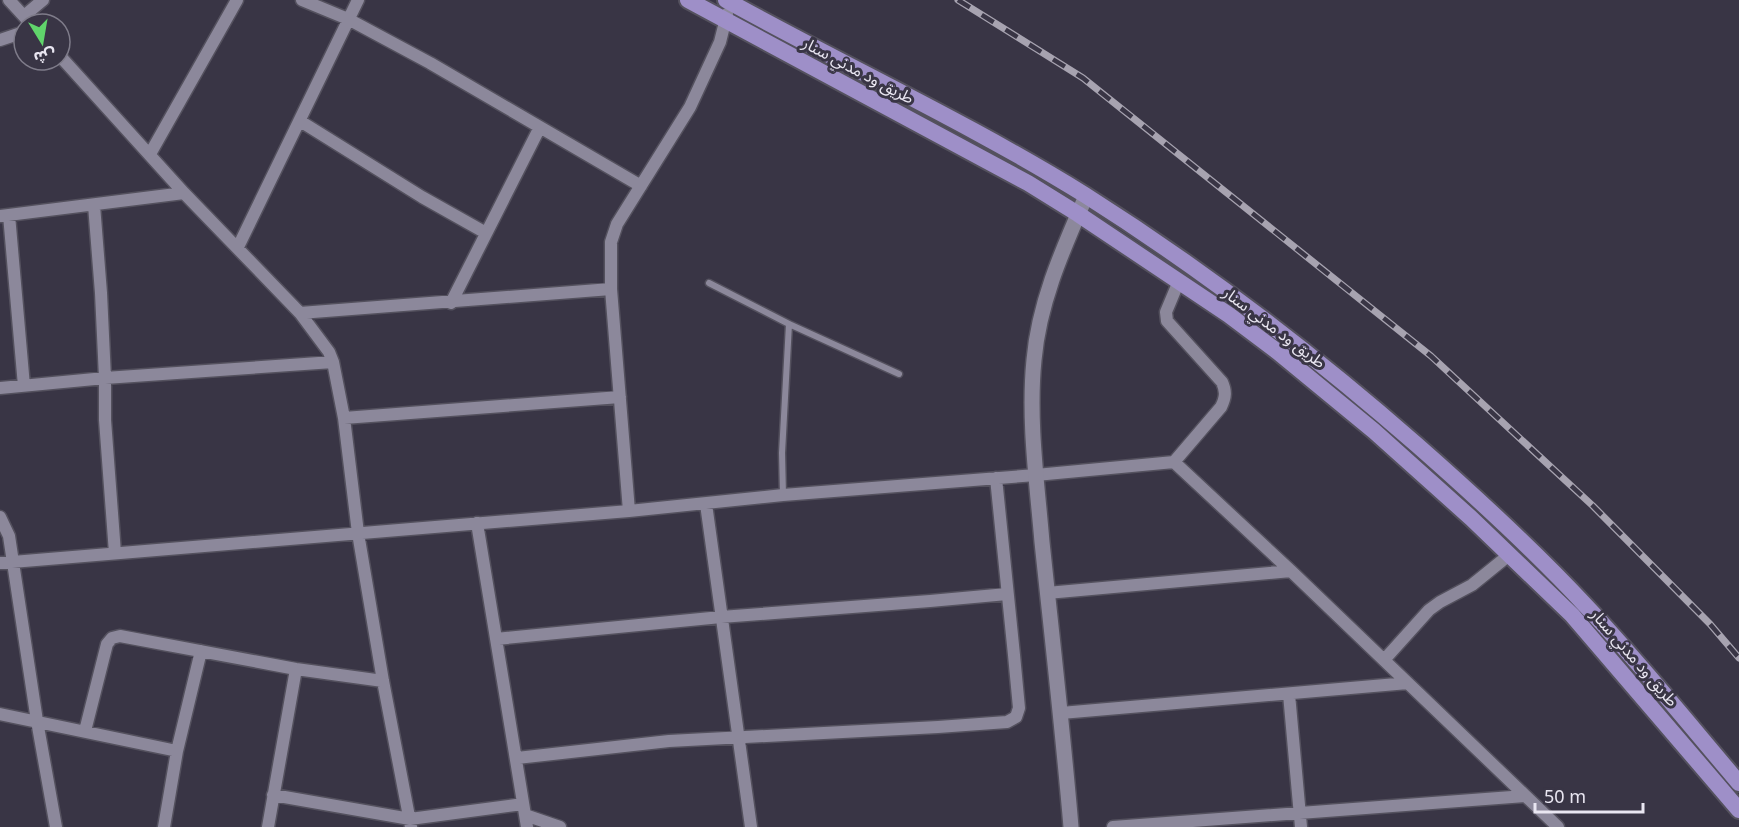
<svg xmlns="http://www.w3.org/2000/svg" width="1739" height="827" font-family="Georgia,'Noto Sans Arabic',serif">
<rect width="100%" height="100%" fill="#393545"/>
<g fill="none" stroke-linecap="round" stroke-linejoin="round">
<defs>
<path id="service" d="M709,283L789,324L899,374
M783,495L782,453L789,324"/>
<path id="minor" d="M9,0L31,24
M302,0L348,19L430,63L641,186
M24,16L43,0
M0,40L24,32
M60,56L184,193L300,313L329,352L333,362L344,418L358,533L383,681L411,827
M300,121L422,197L486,233
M150,154L237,0
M94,205L101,293L105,378V420L115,553
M9,215L24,386
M0,216L184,193
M238,247L358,0
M451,303L539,129
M300,313L611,289
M0,388L105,378L333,362
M344,418L620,397
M1174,462L1291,571L1558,827
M706,504L751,827
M629,511L611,289V242L617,224L690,107L720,42L727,14
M0,517L9,536L37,721L56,827
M477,523L527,827
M0,563L629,511L783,495L1036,475L1174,462L1221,407C1226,397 1226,391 1222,382L1167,321L1166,312L1179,281
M1047,593L1291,571
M496,639L721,617L930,601L1007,594
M1384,660L1429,610L1440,602L1472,585L1509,555
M1289,694L1301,827
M1061,713L1408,683
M0,714L177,751
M85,731L107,644L112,638L120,636L296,669L383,681
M517,758L669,741L938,727L1007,722L1016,717L1019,708L1014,655L996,478
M273,795L410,819L523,804
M525,815L560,827
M164,827L177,751L201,651
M268,827L296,669
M1113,827L1525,796"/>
<path id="tertiary" d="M1071,827C1063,732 1052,637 1042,542C1037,482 1028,420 1034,360C1039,302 1063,249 1086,196"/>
<path id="trunk" d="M688,0L1028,183L1078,214L1229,315L1278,352L1374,431L1471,518L1572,615L1739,810
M726,0C845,66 969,123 1085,195C1202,269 1313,354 1417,445C1475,496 1533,549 1586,606C1639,662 1688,723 1739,783"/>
</defs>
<use href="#service" stroke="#54515e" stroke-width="9"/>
<use href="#minor" stroke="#54515e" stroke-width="15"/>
<use href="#tertiary" stroke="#54515e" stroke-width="18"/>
<use href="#trunk" stroke="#54515e" stroke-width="20"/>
<use href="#service" stroke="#8c889b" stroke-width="6"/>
<use href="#minor" stroke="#8c889b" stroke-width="12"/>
<use href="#tertiary" stroke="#8c889b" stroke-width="15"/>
<use href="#trunk" stroke="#9e8fc8" stroke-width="16"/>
<defs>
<path id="rail" d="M958,0L1083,78L1431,356L1593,506L1710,624L1739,658"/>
</defs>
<use href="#rail" stroke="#a7a3b0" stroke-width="7"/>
<use href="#rail" stroke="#393545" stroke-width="4.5" stroke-dasharray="14" stroke-linecap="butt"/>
</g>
<g text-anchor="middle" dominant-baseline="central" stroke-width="6" stroke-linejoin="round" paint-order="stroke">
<g font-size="16" fill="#e9e6f1" stroke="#393545">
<text transform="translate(858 71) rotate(28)">طريق ود مدني سنار</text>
<text transform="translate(1274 328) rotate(37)">طريق ود مدني سنار</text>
<text transform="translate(1634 658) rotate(49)">طريق ود مدني سنار</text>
</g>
</g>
<g transform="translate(42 42) rotate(169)"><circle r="28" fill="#393545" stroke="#7f7c8a" stroke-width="1.5"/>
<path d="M0-4.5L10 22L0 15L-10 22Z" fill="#60d56b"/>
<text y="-9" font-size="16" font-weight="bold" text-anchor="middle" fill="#e9e6f1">ش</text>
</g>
<path d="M1535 803v9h108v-9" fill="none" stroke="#e9e6f1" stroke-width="3"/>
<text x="1544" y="803" font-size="18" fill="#e9e6f1" stroke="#393545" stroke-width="4.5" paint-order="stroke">50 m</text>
</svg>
